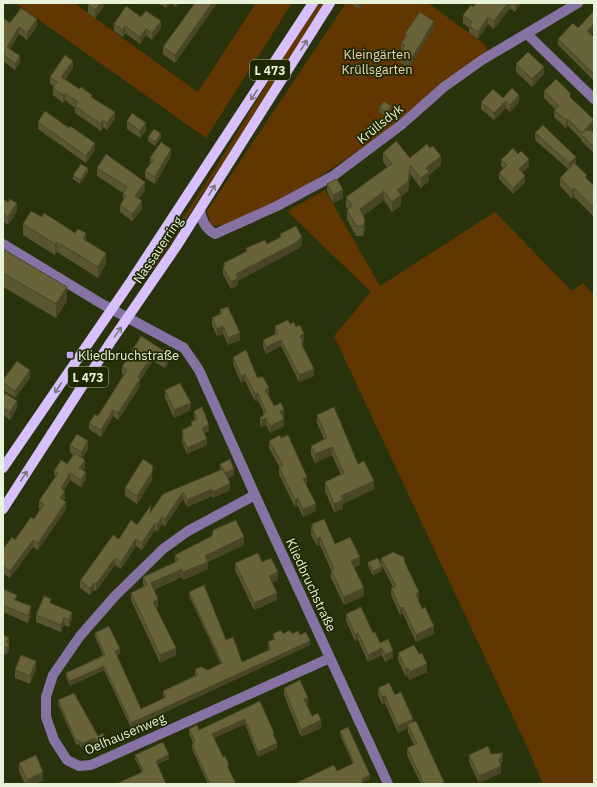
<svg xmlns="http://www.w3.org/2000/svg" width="597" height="787" font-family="'IBM Plex Sans',sans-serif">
<rect width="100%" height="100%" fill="#29330b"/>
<path fill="#623600" d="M15,3H74L198,92L256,3H292L206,138Z
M316,3H327L153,270L150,268L215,169Z
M346,3H428L484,44L488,51C414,107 343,171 259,210C242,219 231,226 211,226L207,211Z
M325,190L380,286L495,212L572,291L583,283L594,295V784H543L529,751L334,336L371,292L287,211Z"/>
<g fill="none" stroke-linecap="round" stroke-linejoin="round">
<path stroke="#8773a3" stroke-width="10" d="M527,34L594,99
M200,209C201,220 206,229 215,234L277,206L333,176L401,125L444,87L482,60L578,3
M3,244L102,304L184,348L199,370L255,495L388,784
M255,495L188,531L163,549L115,596L80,636L53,675L46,697V717L54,740L67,760L79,766L91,765L330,658"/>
<path stroke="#d8c0fc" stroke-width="10" d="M3,468L131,281L313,3
M3,509L110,343L176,247L330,3"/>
</g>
<path fill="#595530" d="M90,3H106L95,18L88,13V5Z
M158,3H179L176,7L170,3L166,8Z
M195,3H217L175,63L163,54V47Z
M353,3H363L359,9L353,5Z
M477,3H521L515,12L510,8L494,29L488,24L478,39L469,33V28L463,23V15Z
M594,13V31L591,34L594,37V81L558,45V39L578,28Z
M141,17L161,28L152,40L146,35L140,44L125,33L123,37L114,31V24Z
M3,18L10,23L37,26L27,40L19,34L10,49L20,63L15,70L3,61Z
M434,27L409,68L398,61V56L402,49L401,48V43L405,38V33Z
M516,64L544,74L532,87L516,72Z
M73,68L65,79L92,98L115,119L107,130L103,127L101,131L75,113V108L65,100L63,103L53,95V88L54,87L50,84V77Z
M544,91L571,98L594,127L591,131H594V153L581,141V139L568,126L566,128L554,117V110L555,109L544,98Z
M503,98L519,102L510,112L506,108L494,120L481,109V102Z
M379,108L391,110L387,117L379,112Z
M127,121L146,130L140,138L127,129Z
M38,122L95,150L86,163L38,129Z
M535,133L576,164L587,179L594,186V217L574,197L572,199L560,186V178L568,169L535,140Z
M148,137L161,138L155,146L148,141Z
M383,153L410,158L441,165L429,175V181L421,188L410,174L408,191L401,197V205L392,212L384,200L363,216L365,230L363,236H356L347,219V210L348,209L346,207V197L387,167L383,162Z
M171,156L155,184L145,178V171L150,164V158Z
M501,160L529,166L522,173L525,183L513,194L499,179V173L503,168L501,166Z
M97,168L145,190L139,198L142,209L132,221L120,212V205L123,201V193L97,176Z
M88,172L80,184L73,179V175Z
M327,184L343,198L333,203L327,191Z
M3,199L17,211L8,225L3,221Z
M42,217L86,241L106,264L98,278L57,252L55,255L23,235V224Z
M280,234L302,245L299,247V248L238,281V285L231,289L223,274V267L224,266V263L246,252V248L267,244L280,238Z
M3,249L67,301L56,318L3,287Z
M220,309L240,340L228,345L223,334L217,336L212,325V318L220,314Z
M290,324L296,327L304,340L303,341V346L314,376L299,382L281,346L266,354L263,346V340L275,334V326Z
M141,336L169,361L165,368L153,361L140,380V386L118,420L113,416L101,437L89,429V423L98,416L124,374H122V367Z
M233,357L257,377L269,395L274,406L284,417H283L284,426L270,433L266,425L261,427L260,425V418L263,416V413H264L258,400L255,401L245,381L241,383L233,364Z
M30,378L15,398L3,390V380Z
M165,390L191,410L174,418L165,398Z
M3,397L17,408L10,420L3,415Z
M194,411L209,431L204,433L207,445L187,454L182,442V430L191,426V422L195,420L194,417Z
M317,415L358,464L374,489L343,504V509L334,512L325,491V482L341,475L332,455L315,463L311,454V446L324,439L317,423Z
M269,441L307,484L306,485L316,511L303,517L298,506L295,507L288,493L279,474V466L269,448Z
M70,445L88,449L82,458L85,467L82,470L86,479L81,487L70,480L64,490L65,498L63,500L66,509L38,550L33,547L10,578L3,573V549L15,540L34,519L40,509L39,508V501L55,478L54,471L67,464L73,455L70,453Z
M220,464L234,475L227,479L230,490L213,498L212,496L187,507L183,499L165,526L162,524L157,532L155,530L142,550L136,546L121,569L115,565L96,591L94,590L90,595L80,588V581L119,539L137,525L151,512L220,470Z
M152,480L137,504L125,496V488Z
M312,524L360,565L354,567L364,596L344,605L331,578V570L320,545L317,546L311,535Z
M244,545L208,562V569L183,580L182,577L154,590L158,607L156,608L176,655L160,663L131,600V593L144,586L143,584V577L175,562V555Z
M381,558L405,563L419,599L418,600L434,634L416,642L403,614L400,615L391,595V588L393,587L382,566V571L373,575L368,566V562L381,565Z
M262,562L278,580L272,582L277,600L254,610L235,570V563Z
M3,589L17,601L31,614L28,623L3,612Z
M189,592L226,640L242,662L269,650L268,647V642L274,640L273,638V634H292L300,635L310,645L131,728L104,670L70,686L66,677V673L103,655L95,637V633L120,653L117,655L141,709L165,698L163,695V691L196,675L195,674V669L208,670L221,664L189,596Z
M51,603L72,619L69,627L64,625L61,632L36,622V615Z
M346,614L373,633L380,643L393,658L385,662L382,655L368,662L358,640L355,641L346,621Z
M3,635L9,638V651L6,655L3,653Z
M398,653L427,672L409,680L408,676L406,677L398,660Z
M36,669L30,684L15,678V670Z
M284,688L308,705H307L312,716L321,728L301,737L284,695Z
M378,688L395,695L413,722L445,784H421L407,755V748L414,745L408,732V728L398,733L385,703L382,704L378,695Z
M58,700L98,736L108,746L99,751L95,742L81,748L80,745L76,744L58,704Z
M260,701L274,737L277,748L258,757L245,724L214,738L236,784H208L192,749V744L193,743L189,734V729L199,730Z
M340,731L370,779L363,782V784H294L337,771L353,764L340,735Z
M491,754L503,760L501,764V773L479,783L469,762V755Z
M135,755L169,759L142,772L135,759Z
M19,763L43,780L35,784H25L19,771Z"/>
<path fill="#494527" d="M101,3H106L95,18V10Z
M166,3H170L166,8Z
M176,3H179L176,7Z
M212,3H217L175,63V55Z
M361,3H363L359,9V5Z
M508,3H510V8L494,29V21Z
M516,3H521L515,12V4Z
M488,17V24L478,39V32Z
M37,19V26L27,40V33Z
M161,21V28L152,40V33Z
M434,21V27L409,68V63Z
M594,24V31L587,38V31Z
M125,26V33L123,37V30Z
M19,27V34L7,53V47Z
M146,29V35L140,44V37Z
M20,56V63L15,70V64Z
M73,61V68L61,84V77Z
M544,67V74L532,87V79Z
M65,93V100L63,103V95Z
M519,95V102L510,112V105Z
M506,101V108L494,120V113Z
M391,106V110L387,117V113Z
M115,112V119L107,130V123Z
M568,119V126L566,128V120Z
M103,120V127L101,131V124Z
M594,120V127L584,137L582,135V133Z
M146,123V130L140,138V131Z
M161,134V138L155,146V142Z
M95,143V150L86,163V156Z
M171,149V156L155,184V177Z
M441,156V165L429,175V181L421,188V178L426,168Z
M576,157V164L569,170V163Z
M529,159V166L519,176V169Z
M410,165V174L408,191L401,197V205L392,212V202L397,190Z
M88,168V172L80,184V180Z
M525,176V183L513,194V188Z
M145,182V190L135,203V196Z
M574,188V197L572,199V190Z
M343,190V198L333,203V195Z
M384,191V200L360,218V209Z
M142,201V209L132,221V214Z
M17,203V211L8,225V217Z
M365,220V230L363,236V226Z
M86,233V244L83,239Z
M302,237V245L299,247V248L238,281V285L231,289V282L236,274Z
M57,242V252L55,255V244Z
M106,253V264L98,278V267Z
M67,287V301L56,318V304Z
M223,326V334L217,336V329Z
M240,333V340L228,345V338Z
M304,334V340L300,342V336Z
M281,340V346L266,354V347Z
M153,354V361L140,380V386L118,420V413L138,377Z
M169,354V361L165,368V361Z
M314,369V376L299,382V375Z
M30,370V378L15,398V391Z
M245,374V381L241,383V376Z
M269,388V395L265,397V390Z
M258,393V400L255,401V394Z
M17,401V408L10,420V412Z
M191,403V410L174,418V410Z
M113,410V416L101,437V430Z
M284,410V417L280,418V411Z
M266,418V425L261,427V420Z
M284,419V426L270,433V426Z
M209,425V431L202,434V428Z
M207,439V445L187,454V448Z
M88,441V449L81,460V452Z
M332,447V455L315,463V454Z
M85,460V467L79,475V468Z
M153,466L152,480L137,504V496Z
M234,469V475L225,480V473Z
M86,472V479L81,487V480Z
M70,473V480L61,495V488Z
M307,477V484L303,486V479Z
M374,481V489L343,504V509L334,512V504L341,496Z
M230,483V490L213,498V492Z
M212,489V496L187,507V500Z
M65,491V498L60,505V498Z
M183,492V499L165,526V519Z
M298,498V506L295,507V500Z
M66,502V509L38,550V543Z
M316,504V511L303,517V509Z
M162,517V524L157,532V525Z
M155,523V530L142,550V543Z
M244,537V545L208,562V569L183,580V572L205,556Z
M320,537V545L317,546V539Z
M136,539V546L121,569V562Z
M33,540V547L10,578V571Z
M360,557V565L351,569V561Z
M115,558V565L96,591V584Z
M382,567V571L373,575V571Z
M182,569V577L151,591V583Z
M278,572V580L269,584V576Z
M94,583V590L90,595V588Z
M364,588V596L344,605V597Z
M419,592V599L416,601V594Z
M277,593V600L254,610V603Z
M158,599V607L153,609V602Z
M31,606V614L28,623V616Z
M403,607V614L400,615V608Z
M72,612V619L69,627V620Z
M64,618V625L61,632V625Z
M434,626V634L416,642V635Z
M358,633V640L355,641V634Z
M9,638V651L6,655V642Z
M310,641V645L131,728V723Z
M176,648V655L160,663V655Z
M382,648V655L368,662V655Z
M120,649V653L115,656V651Z
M393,651V658L385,662V655Z
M36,661V669L30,684V676Z
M427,664V672L409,680V672Z
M104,666V670L70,686V681Z
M408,668V676L406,677V669Z
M385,696V703L382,704V697Z
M308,698V705L304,707V699Z
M245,719V724L212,739V734Z
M413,719V726L408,724V728L398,733V726Z
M321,720V728L301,737V730Z
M95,738V742L81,748V744Z
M108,743V746L99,751V747Z
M277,743V748L258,757V752Z
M503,753V760L499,767V760Z
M169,755V759L156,765V761Z
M501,766V773L479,783V776Z
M43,772V780L35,784H27V780Z
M370,775V779L363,782V784H358L362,779Z"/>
<path fill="#686338" stroke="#494527" d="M90,3H101L95,10L88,5Z
M195,3H212L175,55L163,47Z
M356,3H361L359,5Z
M477,3H508L494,21L488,17L478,32L469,26L472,22L463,15L471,5L473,7Z
M126,6L141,17L146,11L161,21L152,33L146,29L140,37L125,26L123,30L114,24Z
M21,8L37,19L27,33L19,27L7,47L20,56L15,64L3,54V18L10,23Z
M420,12L434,21L409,63L398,56L405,45L401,43L407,35L405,33Z
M593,12L594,13V24L587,31L594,37V74L558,39L573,23L578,28Z
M528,52L544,67L532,79L516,64Z
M65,55L73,61L61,77L79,89L81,87L92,95L91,97L115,112L107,123L103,120L101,124L75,106L78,102L65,93L63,95L53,88L57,82L50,77Z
M556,79L571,94L569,96L594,120L582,133L568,119L566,120L554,110L559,106L544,91Z
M512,88L519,95L510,105L506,101L494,113L481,102L493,89L503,98Z
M384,101L391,106L387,113L379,108Z
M45,111L69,128L70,126L95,143L86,156L38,122Z
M132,113L146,123L140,131L127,121Z
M543,125L576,157L569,163L535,133Z
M154,129L161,134L155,142L148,137Z
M586,130L594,131V147L581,134Z
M396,141L410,158L427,144L430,148L433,146L441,156L426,168L429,172L421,178L410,165L408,182L397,190L401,195L392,202L384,191L360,209L365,220L363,226H356L347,210L352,206L346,197L392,164L383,153Z
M161,142L171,149L155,177L145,171L153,160L150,158Z
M513,148L518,154L521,151L529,159L519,169L525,176L513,188L499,173L507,165L501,160Z
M106,154L145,182L135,196L142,201L132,214L120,205L126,196L123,193L127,187L97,168Z
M574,163L587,175L585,177L594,186V208L574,188L572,190L560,178Z
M81,164L88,168L80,180L73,175Z
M337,179L343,190L333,195L327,184Z
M3,199L8,202L10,199L17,203L8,217L3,213Z
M31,211L42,217L44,213L75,233L78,229L86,233L83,239L106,253L98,267L57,242L55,244L23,224Z
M296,226L302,237L298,240L299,241L236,274L238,278L231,282L223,267L225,265L224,263L247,251L246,248L265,240L267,244L281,237L280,234Z
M3,249L67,287L56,304L3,273Z
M228,307L240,333L228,338L223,326L217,329L212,318L222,313L220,309Z
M288,320L290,324L294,322L296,327L300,325L304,334L300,336L303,342L301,343L314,369L299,375L281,340L266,347L263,340L278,333L275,326Z
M141,336L169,354L165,361L153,354L138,377L140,379L118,413L113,410L101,430L89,423L95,414L98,416L127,370L122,367Z
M246,350L257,377H263L269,388L265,390L274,406L281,403L284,410L280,411L284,419L270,426L266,418L261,420L260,418L264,415L263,413L266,412L258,393L255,394L245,374L241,376L233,357Z
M17,361L30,370L15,391L3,382V380Z
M180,383L191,403L174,410L165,390Z
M5,393L17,401L10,412L3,408V397Z
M202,407L209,425L202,428L207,439L187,448L182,436L184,435L182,430L192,425L191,422L197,419L194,411Z
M334,407L358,464L364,461L374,481L341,496L343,500L334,504L325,482L344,473L332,447L315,454L311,446L327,438L317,415Z
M77,434L88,441L81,452L70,445Z
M280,435L281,438L288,435L307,477L303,479L316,504L303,509L298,498L295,500L288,486L279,467L283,465L269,441Z
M75,453L85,460L79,468L86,472L81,480L70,473L61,488L65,491L60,498L66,502L38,543L33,540L10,571L3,566V549L12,537L15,540L31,517L34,519L44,504L39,501L58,473L54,471L61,460L67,464Z
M143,459L153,466L152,472L137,496L125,488Z
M230,459L234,469L225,473L220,464Z
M223,469L230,483L213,492L212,489L187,500L183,492L165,519L162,517L157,525L155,523L142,543L136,539L121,562L115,558L96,584L94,583L90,588L80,581L113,535L119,539L131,520L137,525L151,505L150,513L163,494Z
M324,519L335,544L350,537L360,557L351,561L364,588L344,597L331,570L334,569L320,537L317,539L311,527H313L312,524Z
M236,520L244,537L205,556L208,562L183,572L182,569L151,583L158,599L153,602L176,648L160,655L131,593L147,585L143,577L178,561L175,555L212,536L213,530Z
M393,552L404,557L405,563L419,592L416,594L422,609L425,607L434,626L416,635L403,607L400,608L391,588L396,586L381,558Z
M258,553L262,562L271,558L278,572L269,576L277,593L254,603L235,563Z
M378,558L382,567L373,571L368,562Z
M204,585L226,640L233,637L242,662L271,649L268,642L275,639L273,634L281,630L283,634L290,630L292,634L298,631L300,635L306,632L310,641L131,723L104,666L70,681L66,673L105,655L95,633L109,626L120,649L115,651L141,709L166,697L163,691L198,675L195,669L201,667L208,670L222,663L189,592Z
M3,589L17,595L15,600L31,606L28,616L3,605Z
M44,596L51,599L50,603L72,612L69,620L64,618L61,625L36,615Z
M361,607L373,633L375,632L380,643L388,639L393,651L385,655L382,648L368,655L358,633L355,634L346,614Z
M3,635L9,638L6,642L9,644L6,648L3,646Z
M414,645L419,654L422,653L427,664L409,672L408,668L406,669L398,653Z
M21,655L36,661L30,676L15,670Z
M300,680L308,698L304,699L312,716L318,713L321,720L301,730L284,688Z
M389,683L395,695L401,692L413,719L398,726L385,696L382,697L378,688Z
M74,693L98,736L103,733L108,743L99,747L95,738L81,744L80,741L76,740L58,700Z
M260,701L274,733L273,734L277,743L258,752L245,719L212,734L223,757L225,756L229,765L227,766L236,784H210L192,744L195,742L189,729L197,725L199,730Z
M416,721L445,784H424L407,748L417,744L408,724Z
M348,727L370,775L362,779L363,782L358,784H353V783L351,784H294L334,765L337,771L354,763L340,731Z
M163,742L169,755L156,761L166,784H116L142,772L143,770L135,755Z
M488,746L491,754L503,753L499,760L501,766L479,776L469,755Z
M36,755L43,772L27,780L19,763Z"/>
<defs><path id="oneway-shaft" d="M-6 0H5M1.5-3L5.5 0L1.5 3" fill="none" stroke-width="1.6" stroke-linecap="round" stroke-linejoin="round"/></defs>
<g stroke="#7c747e">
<use href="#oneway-shaft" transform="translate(304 45) rotate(-58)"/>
<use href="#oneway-shaft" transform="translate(254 95) rotate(123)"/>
<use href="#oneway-shaft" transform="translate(212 190) rotate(-58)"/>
<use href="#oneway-shaft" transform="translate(118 332) rotate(-55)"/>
<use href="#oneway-shaft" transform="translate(58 388) rotate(124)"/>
<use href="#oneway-shaft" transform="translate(24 476) rotate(-57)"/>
</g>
<rect fill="#c5a6f0" stroke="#1f2901" stroke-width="1.5" x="66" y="351" width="8" height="8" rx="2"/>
<g text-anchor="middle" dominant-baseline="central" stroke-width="3.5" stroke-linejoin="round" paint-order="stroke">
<g fill="#1f2901" stroke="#acb69a" stroke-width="1">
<rect x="250" y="60" width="40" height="20" rx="3"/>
<rect x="68" y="367" width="40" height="20" rx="3"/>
</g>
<g font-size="12" font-weight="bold" fill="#e9f2db">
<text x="270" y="70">L 473</text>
<text x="88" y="377">L 473</text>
</g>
<g font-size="13" fill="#edd4bf" stroke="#1f2901">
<text x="377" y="54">Kleingärten<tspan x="377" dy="15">Krüllsgarten</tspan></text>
</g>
<g font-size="13" fill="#e9f2db" stroke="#1f2901">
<text transform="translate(380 124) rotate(-39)">Krüllsdyk</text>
<text transform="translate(158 250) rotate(-56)">Nassauerring</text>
<text transform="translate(311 585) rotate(65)">Kliedbruchstraße</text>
<text transform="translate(125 734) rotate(-23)">Oelhausenweg</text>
</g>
<g font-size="13" fill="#e9f2db" stroke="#1f2901" text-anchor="start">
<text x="78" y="355">Kliedbruchstraße</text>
</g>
</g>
<rect width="597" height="787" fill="none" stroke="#e9f2db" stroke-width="8"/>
</svg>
